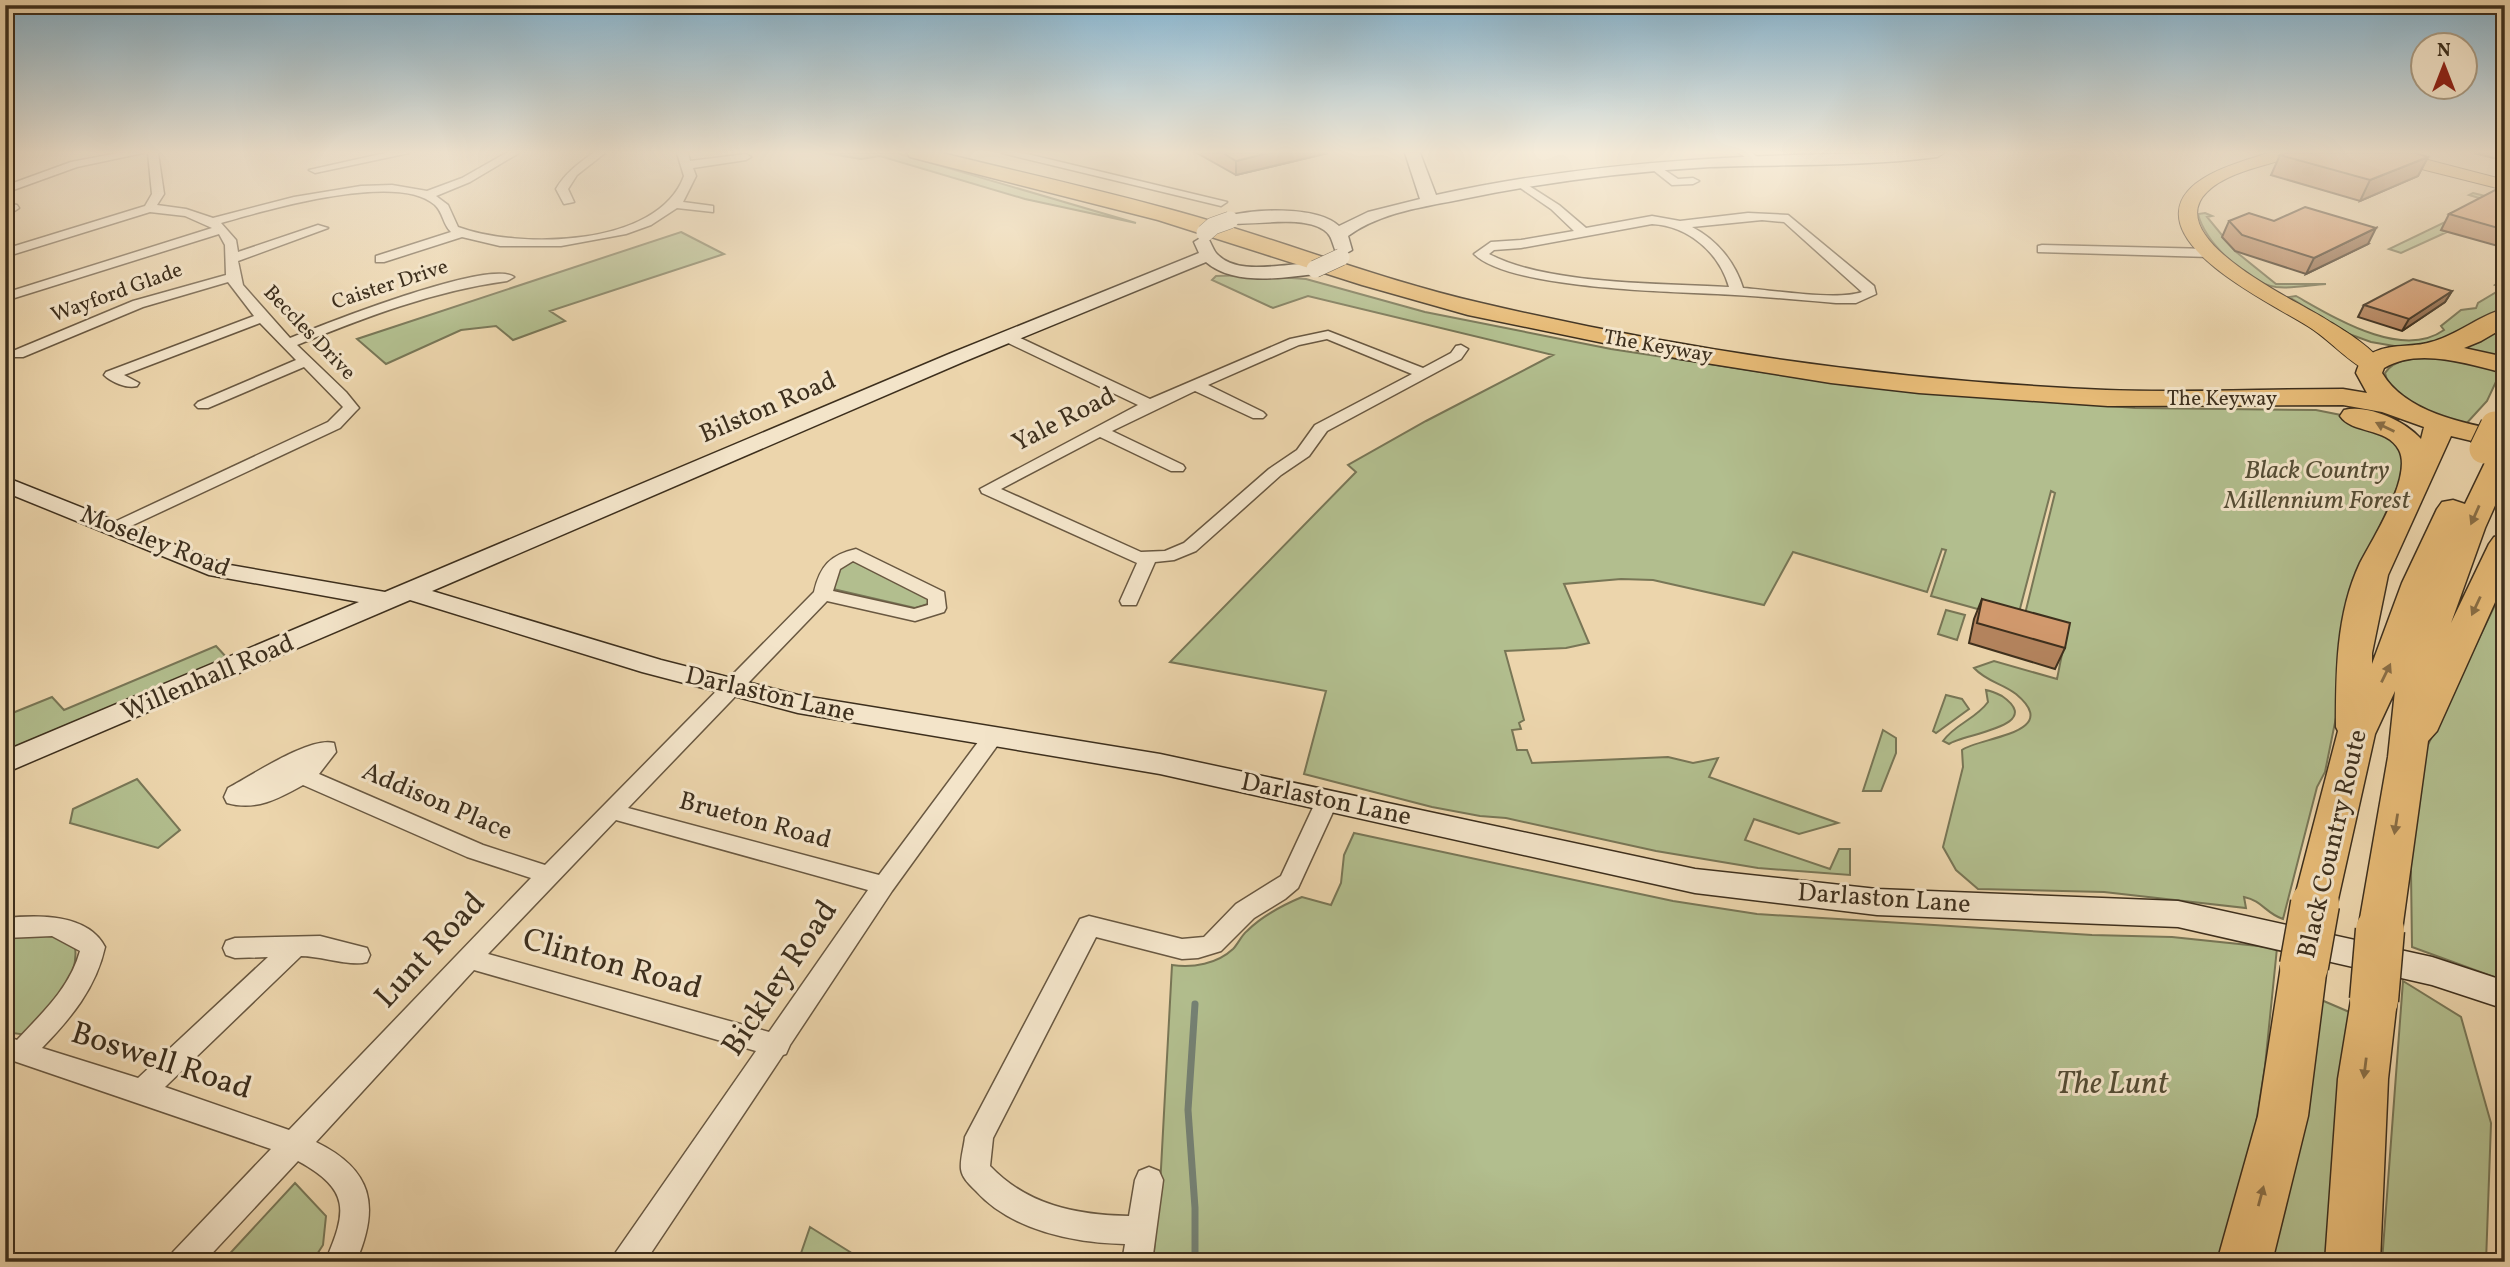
<svg xmlns="http://www.w3.org/2000/svg" width="2510" height="1267" font-family="Vollkorn,serif">
<rect width="100%" height="100%" fill="#ecd5ac"/>
<filter id="stains"><feTurbulence type="fractalNoise" baseFrequency=".00286" numOctaves="4"/><feColorMatrix values="0 0 0 0 .2 0 0 0 0 .09 0 0 0 0 .02 0 0 0 .5 -.17"/></filter>
<radialGradient id="worn" r=".72"><stop offset=".6" stop-color="#630" stop-opacity="0"/><stop offset="1" stop-color="#630" stop-opacity=".3"/></radialGradient>
<path fill="#b2be8e" stroke="#787656" stroke-width="2" d="M825,153H897L1136,223L1025,199L880,156L861,159Z
M2473,193L2498,199L2442,230L2447,232L2401,253L2389,249L2489,201L2469,195Z
M2205,213L2212,216L2207,217L2235,251L2276,284H2326C2310,285 2292,289 2276,287C2246,282 2205,242 2198,214Z
M681,232L724,254L550,311L565,321L513,340L496,326L461,330L386,364L357,339Z
M1251,275L1306,279L1425,312L1611,349L1853,386L2135,408L2316,410L2346,416L2405,446L2403,474L2370,549L2325,772L2317,787L2283,919C2265,913 2263,901 2244,897L2246,908L2104,892L1978,889L1956,870L1943,847L1963,767L1962,750C1979,737 2064,734 2016,694C2002,683 1987,682 1974,668L1994,661L2057,679L2066,634L2023,622L2055,493L2051,491L2017,620L1931,596L1946,550L1942,549L1927,592L1793,552L1764,605L1653,580L1621,579L1564,584L1589,643L1566,648L1505,651L1524,720L1519,723L1521,729L1512,730L1517,750H1527L1532,763L1668,757L1693,763L1718,758L1709,777L1838,823L1799,834L1754,819L1745,840L1830,869L1839,849H1850V875L1758,868L1656,851L1506,818L1480,816L1432,807L1304,774L1326,691L1170,662L1356,472L1348,465L1426,421L1553,355L1308,296L1273,308L1212,280L1216,276Z
M2505,278V308L2430,345L2400,347L2371,342L2349,334L2289,297L2296,296C2335,318 2402,360 2444,330L2441,326L2461,310L2476,308L2478,303L2503,288L2495,285Z
M2505,321V362L2443,351Z
M2428,358L2455,359L2502,369L2487,401L2465,425C2442,417 2390,401 2385,373C2394,359 2413,358 2428,358Z
M852,559L930,599L928,604L915,608L833,589L838,567Z
M2505,584V981L2412,947L2411,872L2407,827L2425,751Z
M1946,610L1965,615L1957,640L1938,634Z
M216,646L227,658L5,751V716L52,697L64,710Z
M1986,690C1992,691 1996,693 2002,696C2047,727 1961,734 1949,744L1943,741C1955,724 1976,719 1988,702Z
M1946,695L1962,699L1969,709L1936,733L1933,731Z
M1883,730L1896,738V753L1881,791H1863Z
M137,779L180,830L158,848L70,823L73,809Z
M1354,833L1673,901L1757,914L2092,935L2172,937L2277,948L2265,1066L2251,1156L2221,1262H1153L1160,1187L1172,965C1193,968 1217,964 1233,949C1238,944 1241,936 1247,931C1262,916 1283,905 1302,897L1331,905L1341,883L1344,855Z
M5,933L56,935L75,947C80,982 47,1010 27,1035L5,1032Z
M2403,981L2461,1017L2491,1123L2486,1262H2382Z
M2319,999L2354,1014L2337,1262H2271Z
M295,1183L326,1216L323,1245L312,1262H222Z
M810,1227L866,1262H798Z"/>
<g fill="none" stroke-linecap="round" stroke-linejoin="round">
<path stroke="#748174" stroke-width="7" d="M1195,1004L1188,1110L1195,1208V1262"/>
<defs>
<path id="street" d="M118,153H143L77,167L5,193V186L71,162Z
M148,153H158L164,194L157,205L186,209L213,218L294,197L361,186L392,185L427,191L462,178L506,153H519L470,182L436,196L448,205L458,227C517,249 658,248 684,176L677,153H688L690,161L746,154L751,157L746,160L693,168L696,176L683,202L713,206V212L677,208L651,225L626,234L561,246H500L462,237L384,262H376V256L451,232C443,225 443,212 435,205C398,171 266,210 221,223L236,240L238,252L318,225L328,228L238,261L243,285L290,338C322,325 490,258 514,277L507,281C433,291 366,317 297,345L346,392L359,408L356,411L340,428L116,533L107,528L110,524L328,422L343,407L304,367L208,408H198L195,405L198,402L296,360L260,323L124,375L139,383L137,386C127,389 111,382 104,375L106,372L254,316L228,282L143,307L23,357H13L11,354L13,351L133,301L226,275L225,245L219,234L5,301V293L212,228L185,216L150,212L5,257V249L145,206L152,194Z
M385,153H409L315,173L309,170Z
M593,153H605L577,175L568,189L574,202L564,204L556,189C565,173 578,164 593,153Z
M1002,153H1023L1227,202L1221,206Z
M1739,153H1752L1764,162L1755,164Z
M1657,165L1678,179L1693,178L1699,181L1693,184L1672,185L1653,170L1651,168Z
M1523,182L1559,205L1586,228L1652,216L1680,221L1748,213L1788,215L1874,286L1876,294L1856,303H1836C1802,300 1769,297 1735,295C1680,292 1510,290 1474,254L1491,242L1521,240L1574,231L1551,209L1519,187L1517,185ZM1762,220L1784,222L1862,292C1837,301 1772,290 1743,288C1735,262 1716,239 1692,227ZM1652,224C1688,226 1719,252 1729,287C1662,283 1547,285 1489,254L1494,250L1521,248Z
M5,203L17,205L19,208L13,212L5,211Z
M2042,245L2210,249L2216,253L2210,257L2038,252V246Z
M1328,331L1423,368L1451,353L1456,346L1461,345L1468,349L1461,359L1327,431L1309,456L1281,475L1196,551L1174,560L1155,562L1136,605H1122L1120,601L1137,563L982,493L980,489L1138,405L1002,340V334H1012L1150,399L1290,339ZM1327,339L1412,374L1315,425L1297,450L1269,469L1184,543L1165,551L1141,552L1001,489L1100,437L1171,471H1183L1185,468L1183,465L1112,431L1195,391L1253,418H1263L1266,415L1263,412L1208,385L1299,345Z
M856,549L944,592L946,608L944,612L915,621L827,601L628,808L879,875L987,730H1001L1005,735L892,891L790,1045L786,1054L783,1055L645,1262H612L616,1252L756,1051L474,970L316,1142C373,1170 380,1206 356,1262H325C347,1211 351,1190 298,1161L204,1262H169L173,1252L271,1149L5,1058V1036L17,1040C42,1013 70,988 80,951L52,936L5,938V918C37,915 88,913 105,947C96,988 71,1018 42,1048L138,1078L268,957L235,958L226,955L223,948L226,941L235,938L320,936L367,948L370,955L367,962C352,967 321,956 301,956L165,1087L289,1130L531,878L467,857L303,785C278,799 256,811 227,803L224,797L228,788C251,776 310,736 334,743L336,752L319,774L483,845L545,865L814,592C820,566 830,555 856,549ZM853,561L928,599V605L914,609L833,591L840,569ZM616,820L868,890L769,1032L488,954Z
M1327,793L1335,795L1338,801L1298,888L1285,899L1254,918L1221,951L1198,958L1182,959L1096,937L993,1138L990,1166C1027,1205 1076,1215 1129,1216L1135,1180L1139,1171L1149,1167L1159,1171L1163,1180L1152,1262H1122L1125,1244C1074,1243 1011,1230 976,1191C970,1185 962,1178 961,1169C960,1159 964,1147 965,1137L1080,919L1089,916L1182,939L1204,937L1236,904L1281,876L1316,801L1319,795Z"/>
<path id="secondary" d="M1405,153H1420L1436,195C1603,158 1774,153 1944,153L1937,157C1861,167 1786,164 1710,167C1627,172 1544,182 1463,199C1424,207 1381,212 1348,236L1352,250L1343,255L1337,254C1332,245 1333,236 1324,230C1298,212 1233,231 1222,220L1224,217C1253,209 1316,205 1339,226L1368,212L1420,199Z
M1202,237L1208,238C1211,243 1213,249 1216,253C1242,283 1309,253 1324,269L1315,274C1281,278 1234,286 1206,262L963,362L432,591L661,660L798,695L1160,754L1695,869L1877,889L2178,901L2432,957L2505,981V1009L2432,985L2178,927L1877,915L1695,893L1160,774L798,713L642,672L410,600L5,773V751L359,602L209,575L5,492V477L224,564L385,592L949,354L1199,253L1194,242Z"/>
<path id="primary" d="M2268,153H2293L2291,157C2265,166 2227,172 2207,192C2160,238 2295,300 2324,318C2343,330 2370,345 2383,364L2380,369C2375,370 2370,371 2364,369C2348,361 2327,338 2309,327C2276,306 2174,258 2179,211C2182,176 2241,162 2268,153Z
M2372,153H2401L2505,180V190L2374,157Z"/>
<path id="highway" d="M907,153H942C1019,172 1096,189 1172,210C1276,238 1376,279 1481,303C1686,351 1896,381 2106,390C2185,393 2264,389 2343,389L2367,393L2356,373C2359,363 2362,358 2372,353C2391,343 2412,348 2431,342C2458,335 2481,314 2505,309V327L2481,341L2464,348L2505,357V373C2468,364 2418,347 2384,368L2382,373C2405,412 2464,424 2505,431V483L2485,528L2451,623L2489,544L2494,537L2505,534V580L2437,731L2428,741L2402,930L2396,942L2380,947L2364,942L2358,930L2388,757L2395,691L2375,734L2337,904L2330,916L2315,921L2300,916L2293,904L2338,731L2336,727C2336,673 2336,614 2360,563C2373,538 2413,476 2399,450C2387,427 2352,434 2340,416L2344,410C2368,404 2405,421 2421,439L2424,427L2382,412L2343,405L2108,406L1919,393L1831,383L1681,359L1468,315L1362,285L1158,220L910,157ZM2451,436L2493,446L2465,504L2453,500L2442,502L2437,509L2402,583L2372,664V653L2388,575Z
M2304,948L2320,953L2327,966L2308,1116L2272,1262H2217L2258,1116L2281,966L2288,953Z
M2374,981L2391,986L2397,1000L2388,1079L2380,1262H2325L2338,1079L2351,1000L2357,986Z"/>
</defs>
<use href="#street" stroke="#695841" stroke-width="3"/>
<use href="#secondary" stroke="#3d2f1d" stroke-width="3"/>
<use href="#primary" stroke="#3d2f1d" stroke-width="2"/>
<use href="#highway" stroke="#3d2f1d" stroke-width="3"/>
<use href="#street" fill="#f3e4c9" fill-rule="evenodd"/>
<use href="#secondary" fill="#f3e4c9" fill-rule="evenodd"/>
<use href="#primary" fill="#e6ba76" fill-rule="evenodd"/>
<use href="#highway" fill="#e6ba76" fill-rule="evenodd"/>
<defs>
<path id="secondary-bridge" d="M1205,233L1213,226L1230,220
M1315,269L1341,257"/>
<path id="highway-bridge-far1" d="M2484,449L2495,426"/>
<path id="highway-bridge" d="M2304,966L2315,904
M2374,1000L2380,930"/>
</defs>
<use href="#secondary-bridge" stroke="#3d2f1d" stroke-width="18" stroke-linecap="butt"/>
<use href="#highway-bridge-far1" stroke="#3d2f1d" stroke-width="31" stroke-linecap="butt"/>
<use href="#highway-bridge" stroke="#3d2f1d" stroke-width="51" stroke-linecap="butt"/>
<use href="#secondary-bridge" stroke="#f3e4c9" stroke-width="17"/>
<use href="#highway-bridge-far1" stroke="#e6ba76" stroke-width="29"/>
<use href="#highway-bridge" stroke="#e6ba76" stroke-width="48"/>
</g>
<path fill="#b4845e" stroke="#3d2f1d" stroke-width="2" d="M1197,153H1328L1236,175Z
M2474,153H2505V161Z
M2280,155L2428,157L2418,176L2360,201L2271,175Z
M2505,191V248L2441,230L2449,214Z
M2229,221L2368,244L2306,274L2235,251L2222,237Z
M2452,291L2445,302L2402,331L2358,317L2364,305Z
M1982,599L2065,648L2055,669L1969,643L1974,619Z"/>
<path fill="#926b4c" stroke="#3d2f1d" stroke-width="2" d="M1268,153H1328L1236,175V161Z
M2428,157L2418,176L2360,201L2370,180Z
M2376,228L2368,244L2306,274L2314,258Z
M2452,291L2445,302L2402,331L2409,319Z"/>
<path fill="#d1996d" stroke="#3d2f1d" stroke-width="2" d="M1223,153H1268L1236,161Z
M2285,153H2416L2428,157L2370,180L2280,155Z
M2497,189L2505,191V230L2449,214Z
M2305,207L2376,228L2314,258L2242,235L2229,221L2249,213L2274,221Z
M2413,279L2452,291L2409,319L2364,305Z
M1982,599L2070,623L2065,648L1977,623Z"/>
<defs><path id="oneway-solid" d="M-6-.8H1V-3.2L6.5 0L1 3.2V.8H-6Z" transform="scale(1.75)"/></defs>
<g fill="#896e45">
<use href="#oneway-solid" transform="translate(2385 427) rotate(-154)"/>
<use href="#oneway-solid" transform="translate(2475 515) rotate(114)"/>
<use href="#oneway-solid" transform="translate(2476 606) rotate(115)"/>
<use href="#oneway-solid" transform="translate(2386 673) rotate(-64)"/>
<use href="#oneway-solid" transform="translate(2396 824) rotate(99)"/>
<use href="#oneway-solid" transform="translate(2365 1068) rotate(97)"/>
<use href="#oneway-solid" transform="translate(2261 1196) rotate(-75)"/>
</g>
<linearGradient id="sky" x2="0" y2="1"><stop stop-color="#88b6d1"/><stop offset="0.46" stop-color="#f6ecda"/><stop offset="1" stop-color="#f6ecda" stop-opacity="0"/></linearGradient>
<rect width="2510" height="331" fill="url(#sky)"/>
<g text-anchor="middle" dominant-baseline="central" stroke-width="6" stroke-linejoin="round" paint-order="stroke">
<g font-size="21" fill="#3d2f1d" stroke="#f3e4c9">
<text transform="translate(390 285) rotate(-18)">Caister Drive</text>
<text transform="translate(117 293) rotate(-20)">Wayford Glade</text>
<text transform="translate(309 333) rotate(46)">Beccles Drive</text>
<text transform="translate(1658 347) rotate(10)">The Keyway</text>
<text x="2222" y="399">The Keyway</text>
</g>
<g font-size="26" fill="#3d2f1d" stroke="#f3e4c9">
<text transform="translate(768 408) rotate(-23)">Bilston Road</text>
<text transform="translate(1064 420) rotate(-27)">Yale Road</text>
<text transform="translate(155 542) rotate(21)">Moseley Road</text>
<text transform="translate(208 678) rotate(-23)">Willenhall Road</text>
<text transform="translate(770 695) rotate(13)">Darlaston Lane</text>
<text transform="translate(1326 800) rotate(12)">Darlaston Lane</text>
<text transform="translate(437 802) rotate(23)">Addison Place</text>
<text transform="translate(755 821) rotate(15)">Brueton Road</text>
<text transform="translate(2333 844) rotate(-77)">Black Country Route</text>
<text transform="translate(1884 899) rotate(4)">Darlaston Lane</text>
</g>
<g font-size="26" font-style="italic" fill="#544c34" stroke="#f3e4c9">
<text x="2317" y="471">Black Country<tspan x="2317" dy="30">Millennium Forest</tspan></text>
</g>
<g font-size="32" fill="#3d2f1d" stroke="#f3e4c9">
<text transform="translate(431 951) rotate(-47)">Lunt Road</text>
<text transform="translate(612 965) rotate(16)">Clinton Road</text>
<text transform="translate(781 979) rotate(-56)">Bickley Road</text>
<text transform="translate(161 1062) rotate(18)">Boswell Road</text>
</g>
<g font-size="32" font-style="italic" fill="#544c34" stroke="#f3e4c9">
<text x="2112" y="1085">The Lunt</text>
</g>
</g>
<rect width="2510" height="1267" fill="none" stroke="#ecd5ac" stroke-width="28"/>
<rect x="7" y="7" width="2496" height="1253" fill="none" stroke="#3d2f1d" stroke-width="3.5"/>
<rect x="14" y="14" width="2482" height="1239" fill="none" stroke="#3d2f1d" stroke-width="2"/>
<g transform="translate(2444 66)"><circle r="33" fill="#f3e4c9" stroke="#aa9c84" stroke-width="2"/>
<path d="M0-5L12 26L0 18L-12 26Z" fill="#8f2418"/>
<text y="-10" font-size="19" font-weight="bold" text-anchor="middle" fill="#3d2f1d">N</text>
</g>
<rect width="100%" height="100%" filter="url(#stains)"/>
<rect width="100%" height="100%" fill="url(#worn)"/>
</svg>
